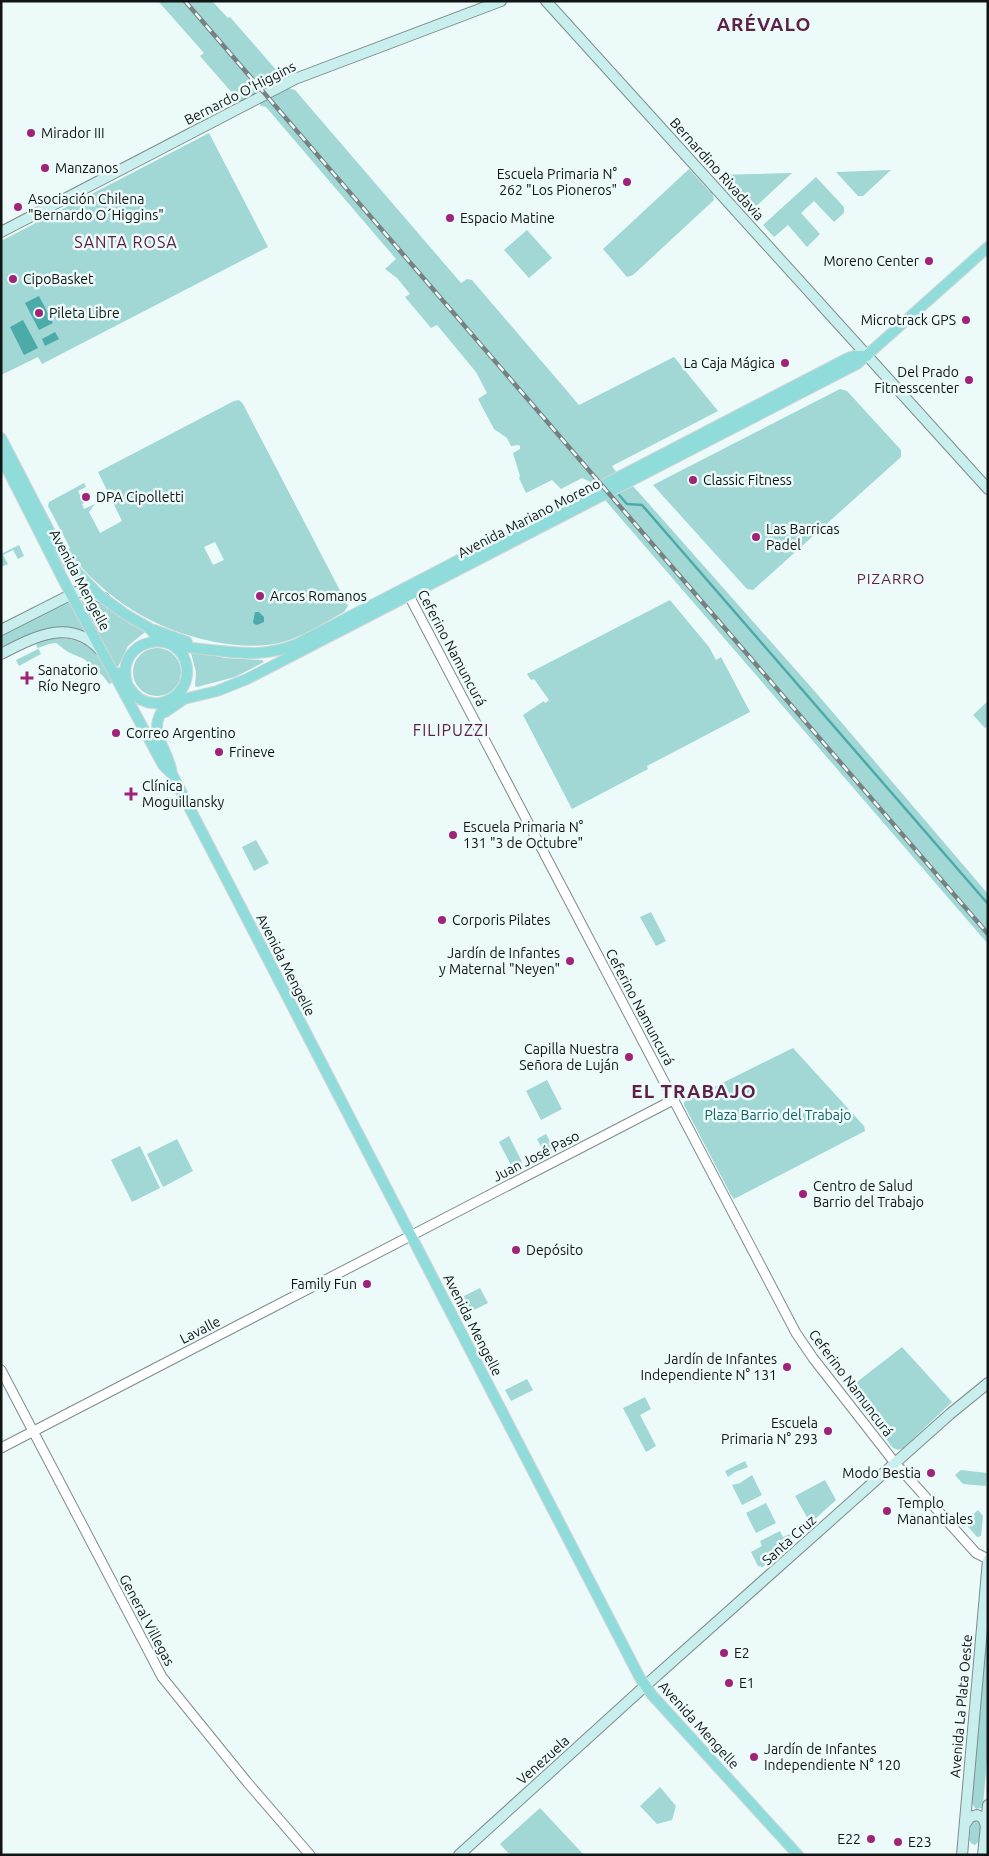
<svg xmlns="http://www.w3.org/2000/svg" width="989" height="1856" font-family="Ubuntu,sans-serif">
<rect width="100%" height="100%" fill="#ecfafa"/>
<path fill="#a1d7d5" fill-rule="evenodd" d="M158,1H212L228,18L230,17L278,72L280,77L278,82L240,102L200,56L204,53Z
M288,88L295,90L461,283L467,279L472,280L579,405L674,357L718,411L612,466L617,473L595,484L582,478L561,489L552,480L526,493L519,478L520,476L513,453L520,449V446L518,445L511,446L507,438L494,429L478,399L487,393L476,372L437,325L431,328L405,297L410,294L397,278L385,269L396,259L266,107L261,106L259,103Z
M209,133L268,247L42,364L38,357L1,375V241Z
M689,169L713,195L714,200L633,275L627,277L603,249Z
M891,170L863,196H858L836,172Z
M792,173L751,211L719,175Z
M816,177L844,207V213L834,222L814,201L801,213L820,234L807,247L788,225L774,237L763,225Z
M527,230L552,258L529,278L504,250Z
M840,389L847,391L901,450V457L753,590L747,589L653,485Z
M239,400L243,404L348,606L344,612C324,623 304,636 283,642C260,648 238,646 215,642C154,630 105,599 67,550L70,548L48,506L49,502L84,483L86,487L78,491L84,503L82,504L84,509L95,504L89,512L100,533L122,521L98,472L234,401ZM215,542L224,560L213,565L204,547Z
M633,486L818,695L988,894V944L605,500Z
M19,545L24,556L18,559L13,550L3,555L8,564L1,567V554Z
M85,597H91L145,632L128,646L118,667L115,666L81,601Z
M670,600L709,647L716,660L721,657L750,712L647,766L648,769L572,809L523,715L544,701L545,703L549,700L534,679L531,680L527,674Z
M67,602H70L86,631L85,634L73,630L1,651V636Z
M58,638C91,639 99,656 113,682L109,684L104,677L84,659L68,652L56,643L49,644L38,648L41,654L19,666L16,660L38,649L36,644L44,640Z
M133 672a24 24 0 1 1 48 0a24 24 0 1 1-48 0Z
M193,651L225,658L262,660L264,662L235,677L197,687L195,686L196,672L191,653Z
M988,701V726L985,728L973,715Z
M256,840L269,863L254,871L242,847Z
M651,912L666,941L656,946L640,917Z
M793,1048L864,1126L865,1131L734,1199L731,1195L684,1105V1102Z
M547,1080L562,1109L541,1120L526,1091Z
M546,1134L555,1150L549,1152L543,1150L537,1139Z
M509,1136L522,1162L521,1167L514,1171L499,1142Z
M177,1139L193,1171L163,1187L147,1154Z
M140,1146L160,1188L132,1202L111,1160Z
M480,1288L488,1303L466,1314L458,1299Z
M902,1347L952,1402L903,1448L898,1450L893,1448L848,1389Z
M527,1379L533,1390L511,1401L505,1390Z
M645,1397L651,1409L640,1415L656,1446L646,1452L623,1408Z
M745,1461L748,1467L735,1472L728,1477L725,1471Z
M961,1470L987,1473L986,1486L963,1484L955,1475Z
M752,1475L762,1495L742,1505L732,1485L740,1483Z
M825,1480L836,1500L813,1521L808,1519L795,1496Z
M766,1503L776,1523L756,1533L746,1513Z
M978,1510L983,1516L981,1536L977,1537L964,1522Z
M780,1531L783,1537L794,1532L796,1536L763,1567L758,1566L751,1552L762,1546L760,1541Z
M988,1618V1748L983,1805L982,1808L976,1809L972,1804Z
M660,1787L676,1806L672,1820L657,1824L640,1806Z
M540,1808L584,1855H510L500,1844Z
M974,1821L979,1822L981,1825L980,1840L975,1845L972,1844L969,1840L971,1825Z"/>
<path fill="#4caba9" d="M39,296L53,323L39,330L25,303Z
M23,320L38,348L24,355L10,327Z
M55,332L59,339L45,346L42,339Z
M255,612H259L264,617V622L257,625L254,624L253,622Z"/>
<g fill="none" stroke-linecap="round" stroke-linejoin="round">
<path stroke="#4caba9" stroke-width="2.5" d="M619,495L627,504L642,505L988,904"/>
<defs>
<path id="tertiary" d="M406,590L796,1333L813,1358L895,1463L976,1553L988,1559
M1,1370L162,1677L247,1782L310,1855
M1,1448L673,1100"/>
<path id="secondary" d="M546,1L988,489
M1,232L295,79L501,1
M1,630L76,592H82L104,598
M1,654C34,637 70,617 100,650
M965,1824L970,1817L977,1815L983,1818L986,1826
M459,1855L645,1686L950,1414L988,1383
M962,1855L988,1560
M983,1855L988,1805"/>
<path id="primary" d="M1,438L55,542L68,563L99,595L125,614L149,628L162,642
M1,457L66,585L163,765L172,774
M154,630L187,642
M170,644C187,648 204,649 221,651C249,654 268,655 295,645L848,358L854,356H867
M118,673C126,681 131,693 140,699C162,712 190,693 187,668C181,625 114,638 127,683
M169,701C142,733 168,743 172,774L640,1678L652,1695L798,1855
M165,712L184,699L217,691L247,679L857,364L988,247"/>
</defs>
<use href="#tertiary" stroke="#7f8c8b" stroke-width="11"/>
<use href="#secondary" stroke="#7f8c8b" stroke-width="12"/>
<use href="#primary" stroke="#d4d5d5" stroke-width="12"/>
<use href="#tertiary" stroke="#fff" stroke-width="9"/>
<use href="#secondary" stroke="#c8eeed" stroke-width="10"/>
<use href="#primary" stroke="#90dcdb" stroke-width="10"/>
<defs>
<path id="rail" d="M185,1L988,934"/>
</defs>
<use href="#rail" stroke="#788181" stroke-width="4.5"/>
<use href="#rail" stroke="#ecfafa" stroke-width="2.5" stroke-dasharray="8" stroke-linecap="butt"/>
</g>
<g fill="#9f2379" stroke="#ecfafa" stroke-width="2">
<circle cx="31" cy="133" r="5"/>
<circle cx="45" cy="168" r="5"/>
<circle cx="627" cy="182" r="5"/>
<circle cx="18" cy="207" r="5"/>
<circle cx="450" cy="218" r="5"/>
<circle cx="929" cy="261" r="5"/>
<circle cx="13" cy="279" r="5"/>
<circle cx="39" cy="313" r="5"/>
<circle cx="966" cy="320" r="5"/>
<circle cx="785" cy="363" r="5"/>
<circle cx="969" cy="380" r="5"/>
<circle cx="693" cy="480" r="5"/>
<circle cx="86" cy="497" r="5"/>
<circle cx="756" cy="537" r="5"/>
<circle cx="260" cy="596" r="5"/>
<path d="M24.5 670.5h5v5h5v5h-5v5h-5v-5h-5v-5h5z"/>
<circle cx="116" cy="733" r="5"/>
<circle cx="219" cy="752" r="5"/>
<path d="M128.5 786.5h5v5h5v5h-5v5h-5v-5h-5v-5h5z"/>
<circle cx="453" cy="835" r="5"/>
<circle cx="442" cy="920" r="5"/>
<circle cx="570" cy="961" r="5"/>
<circle cx="629" cy="1057" r="5"/>
<circle cx="803" cy="1194" r="5"/>
<circle cx="516" cy="1250" r="5"/>
<circle cx="367" cy="1284" r="5"/>
<circle cx="787" cy="1367" r="5"/>
<circle cx="828" cy="1431" r="5"/>
<circle cx="931" cy="1473" r="5"/>
<circle cx="887" cy="1511" r="5"/>
<circle cx="724" cy="1653" r="5"/>
<circle cx="729" cy="1683" r="5"/>
<circle cx="754" cy="1757" r="5"/>
<circle cx="871" cy="1839" r="5"/>
<circle cx="898" cy="1842" r="5"/>
</g>
<g text-anchor="middle" dominant-baseline="central" stroke-width="5" stroke-linejoin="round" paint-order="stroke">
<g font-size="14" fill="#101514" stroke="#ecfafa">
<text transform="translate(240 93) rotate(-27)">Bernardo O'Higgins</text>
<text transform="translate(717 169) rotate(48)">Bernardino Rivadavia</text>
<text transform="translate(529 518) rotate(-27)">Avenida Mariano Moreno</text>
<text transform="translate(80 580) rotate(62)">Avenida Mengelle</text>
<text transform="translate(452 648) rotate(62)">Ceferino Namuncurá</text>
<text transform="translate(286 965) rotate(63)">Avenida Mengelle</text>
<text transform="translate(640 1007) rotate(62)">Ceferino Namuncurá</text>
<text transform="translate(536 1156) rotate(-27)">Juan José Paso</text>
<text transform="translate(473 1325) rotate(63)">Avenida Mengelle</text>
<text transform="translate(200 1330) rotate(-27)">Lavalle</text>
<text transform="translate(851 1383) rotate(53)">Ceferino Namuncurá</text>
<text transform="translate(789 1540) rotate(-42)">Santa Cruz</text>
<text transform="translate(147 1620) rotate(62)">General Villegas</text>
<text transform="translate(961 1706) rotate(-85)">Avenida La Plata Oeste</text>
<text transform="translate(699 1725) rotate(48)">Avenida Mengelle</text>
<text transform="translate(543 1760) rotate(-42)">Venezuela</text>
</g>
<g font-size="14" fill="#101514" stroke="#ecfafa" text-anchor="start">
<text x="41" y="133">Mirador III</text>
<text x="55" y="168">Manzanos</text>
<text x="617" y="174" text-anchor="end">Escuela Primaria N°<tspan x="617" dy="16">262 "Los Pioneros"</tspan></text>
<text x="28" y="199">Asociación Chilena<tspan x="28" dy="16">"Bernardo O´Higgins"</tspan></text>
<text x="460" y="218">Espacio Matine</text>
<text x="919" y="261" text-anchor="end">Moreno Center</text>
<text x="23" y="279">CipoBasket</text>
<text x="49" y="313">Pileta Libre</text>
<text x="956" y="320" text-anchor="end">Microtrack GPS</text>
<text x="775" y="363" text-anchor="end">La Caja Mágica</text>
<text x="959" y="372" text-anchor="end">Del Prado<tspan x="959" dy="16">Fitnesscenter</tspan></text>
<text x="703" y="480">Classic Fitness</text>
<text x="96" y="497">DPA Cipolletti</text>
<text x="766" y="529">Las Barricas<tspan x="766" dy="16">Padel</tspan></text>
<text x="270" y="596">Arcos Romanos</text>
<text x="38" y="670">Sanatorio<tspan x="38" dy="16">Río Negro</tspan></text>
<text x="126" y="733">Correo Argentino</text>
<text x="229" y="752">Frineve</text>
<text x="142" y="786">Clínica<tspan x="142" dy="16">Moguillansky</tspan></text>
<text x="463" y="827">Escuela Primaria N°<tspan x="463" dy="16">131 "3 de Octubre"</tspan></text>
<text x="452" y="920">Corporis Pilates</text>
<text x="560" y="953" text-anchor="end">Jardín de Infantes<tspan x="560" dy="16">y Maternal "Neyen"</tspan></text>
<text x="619" y="1049" text-anchor="end">Capilla Nuestra<tspan x="619" dy="16">Señora de Luján</tspan></text>
<text x="813" y="1186">Centro de Salud<tspan x="813" dy="16">Barrio del Trabajo</tspan></text>
<text x="526" y="1250">Depósito</text>
<text x="357" y="1284" text-anchor="end">Family Fun</text>
<text x="777" y="1359" text-anchor="end">Jardín de Infantes<tspan x="777" dy="16">Independiente N° 131</tspan></text>
<text x="818" y="1423" text-anchor="end">Escuela<tspan x="818" dy="16">Primaria N° 293</tspan></text>
<text x="921" y="1473" text-anchor="end">Modo Bestia</text>
<text x="897" y="1503">Templo<tspan x="897" dy="16">Manantiales</tspan></text>
<text x="734" y="1653">E2</text>
<text x="739" y="1683">E1</text>
<text x="764" y="1749">Jardín de Infantes<tspan x="764" dy="16">Independiente N° 120</tspan></text>
<text x="861" y="1839" text-anchor="end">E22</text>
<text x="908" y="1842">E23</text>
</g>
<g font-size="14" fill="#126261" stroke="#ecfafa">
<text x="778" y="1115">Plaza Barrio del Trabajo</text>
</g>
<g font-size="15" letter-spacing="1" fill="#5d2148" stroke="#ecfafa">
<text x="891" y="578">PIZARRO</text>
</g>
<g font-size="16" letter-spacing="1" fill="#5d2148" stroke="#ecfafa">
<text x="126" y="242">SANTA ROSA</text>
<text x="451" y="730">FILIPUZZI</text>
</g>
<g font-size="19" font-weight="bold" letter-spacing="1" fill="#5d2148" stroke="#ecfafa">
<text x="764" y="24">ARÉVALO</text>
<text x="694" y="1091">EL TRABAJO</text>
</g>
</g>
<rect width="989" height="1856" fill="none" stroke="#101514" stroke-width="5"/>
</svg>
